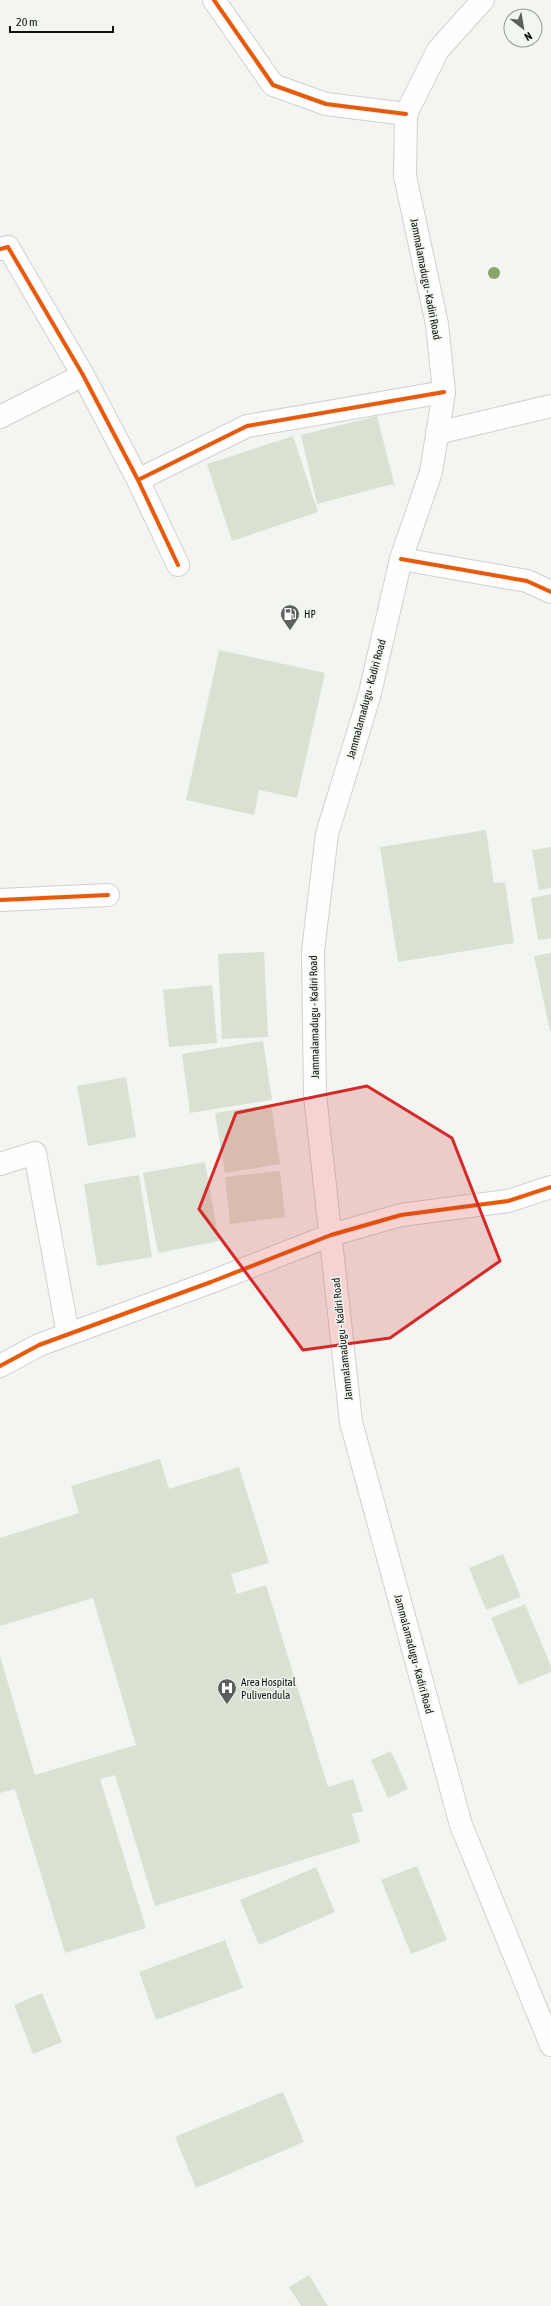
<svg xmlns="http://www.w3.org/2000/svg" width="551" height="2306" font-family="'Asap Condensed',sans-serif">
<rect width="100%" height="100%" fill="#f2f5f0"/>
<path fill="#d9e2d2" d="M377,416L395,487L393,484L317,504L301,435Z
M293,436L318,512L232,541L207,464Z
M219,650L325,673L297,798L259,790L254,815L186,800Z
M486,830L494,883L505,882L514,943L398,962L380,847Z
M551,847V888L539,890L532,850Z
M551,894V938L538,940L531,898Z
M264,952L268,1037L222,1039L218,954Z
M551,953V1031H550L534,956Z
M212,985L217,1043L169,1047L163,990Z
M263,1041L272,1100L190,1113L182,1054Z
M126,1077L136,1137L88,1146L77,1086Z
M271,1104L280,1164L225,1173L215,1113Z
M205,1162L219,1241L158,1253L143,1173Z
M280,1171L285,1217L230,1224L225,1177Z
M139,1175L152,1257L97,1266L84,1184Z
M160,1459L169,1489L239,1467L269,1563L231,1574L237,1594L266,1585L328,1787L353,1779L363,1811L352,1814L360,1842L155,1906L115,1775L100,1779L146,1928L65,1953L15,1789L0,1793V1656L35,1775L136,1745L93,1598L0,1626V1538L79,1513L71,1486Z
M503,1554L521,1597L486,1610L469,1568Z
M525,1604L551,1666V1672L519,1685L491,1618Z
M391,1751L408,1789L388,1798L371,1760Z
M417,1866L447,1940L411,1954L381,1880Z
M316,1867L335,1912L259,1945L240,1900Z
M225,1940L243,1988L156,2020L139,1972Z
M42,1993L62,2042L33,2054L14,2005Z
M283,2092L304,2142L196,2188L175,2137Z
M309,2275L328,2306H301L289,2287Z"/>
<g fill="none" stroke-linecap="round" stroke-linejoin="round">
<defs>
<path id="street" d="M214,0L273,85L326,104L406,114
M0,249L8,247L83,375L138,480L178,565
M0,417L83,375
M437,433L551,406
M138,480L247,426L444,392
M401,559L527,581L551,592
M0,900L108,895
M0,1164L35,1153L68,1334
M0,1366L39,1345L211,1282L331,1235L401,1215L508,1201L551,1187"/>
<path id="primary" d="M483,0L438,50L406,114L405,176L437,324L444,392L431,472L401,559L369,697L327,834L313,951L315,1095L351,1422L461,1825L551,2045"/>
</defs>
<use href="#street" stroke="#cfd1ce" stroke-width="24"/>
<use href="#primary" stroke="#cfd1ce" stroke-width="24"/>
<use href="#street" stroke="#fdfefd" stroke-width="22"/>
<use href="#primary" stroke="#fdfefd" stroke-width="22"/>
<defs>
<path id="cycleway" d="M214,0L273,85L326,104L406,114
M0,249L8,247L83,375L138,480L178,565
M138,480L247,426L444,392
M401,559L527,581L551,592
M0,900L108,895
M0,1366L39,1345L211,1282L331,1235L401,1215L508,1201L551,1187"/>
</defs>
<use href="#cycleway" stroke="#f1f6ef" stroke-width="6"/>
<use href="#cycleway" stroke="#e8590c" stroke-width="4"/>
</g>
<circle fill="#8aa66d" cx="494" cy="273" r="6"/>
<path fill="#d62828" fill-opacity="0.2" stroke="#d62828" stroke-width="3" stroke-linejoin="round" d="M367,1086L452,1138L500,1261L390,1338L303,1350L199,1209L236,1113Z"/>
<defs>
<symbol id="fuel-pin" viewBox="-11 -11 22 30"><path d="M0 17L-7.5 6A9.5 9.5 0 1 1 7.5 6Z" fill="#5e605d" stroke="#f1f6ef"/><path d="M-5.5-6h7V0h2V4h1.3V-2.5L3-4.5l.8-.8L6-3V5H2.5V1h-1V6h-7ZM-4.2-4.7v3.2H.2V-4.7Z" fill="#fff"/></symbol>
<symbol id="hospital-pin" viewBox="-11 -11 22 30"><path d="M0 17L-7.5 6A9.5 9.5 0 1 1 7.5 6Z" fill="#5e605d" stroke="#f1f6ef"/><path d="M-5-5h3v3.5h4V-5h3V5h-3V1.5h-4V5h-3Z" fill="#fff"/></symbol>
</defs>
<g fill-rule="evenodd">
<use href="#fuel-pin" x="279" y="603" width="22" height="30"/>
<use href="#hospital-pin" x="216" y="1677" width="22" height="30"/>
</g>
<g text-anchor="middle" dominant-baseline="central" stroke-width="3" stroke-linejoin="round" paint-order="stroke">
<g font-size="11" fill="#0f100e" stroke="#f1f6ef">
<text transform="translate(426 279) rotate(79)">Jammalamadugu - Kadiri Road</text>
<text transform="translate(366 699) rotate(-75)">Jammalamadugu - Kadiri Road</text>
<text transform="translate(314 1017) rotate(-91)">Jammalamadugu - Kadiri Road</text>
<text transform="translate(342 1339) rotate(-96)">Jammalamadugu - Kadiri Road</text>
<text transform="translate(414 1654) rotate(75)">Jammalamadugu - Kadiri Road</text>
</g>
<g font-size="11" fill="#0f100e" stroke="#f1f6ef" text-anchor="start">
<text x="304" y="614">HP</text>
<text x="241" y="1682">Area Hospital<tspan x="241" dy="13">Pulivendula</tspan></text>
</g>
</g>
<g transform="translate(523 28) rotate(149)"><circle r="19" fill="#f1f6ef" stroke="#979a95"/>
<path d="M0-3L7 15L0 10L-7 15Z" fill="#5e605d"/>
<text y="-6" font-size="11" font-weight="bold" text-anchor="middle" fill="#0f100e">N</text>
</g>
<path d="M10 26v6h103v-6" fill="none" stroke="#0f100e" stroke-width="2"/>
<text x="16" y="26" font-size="12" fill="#0f100e" stroke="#f1f6ef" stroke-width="3" paint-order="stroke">20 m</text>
</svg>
